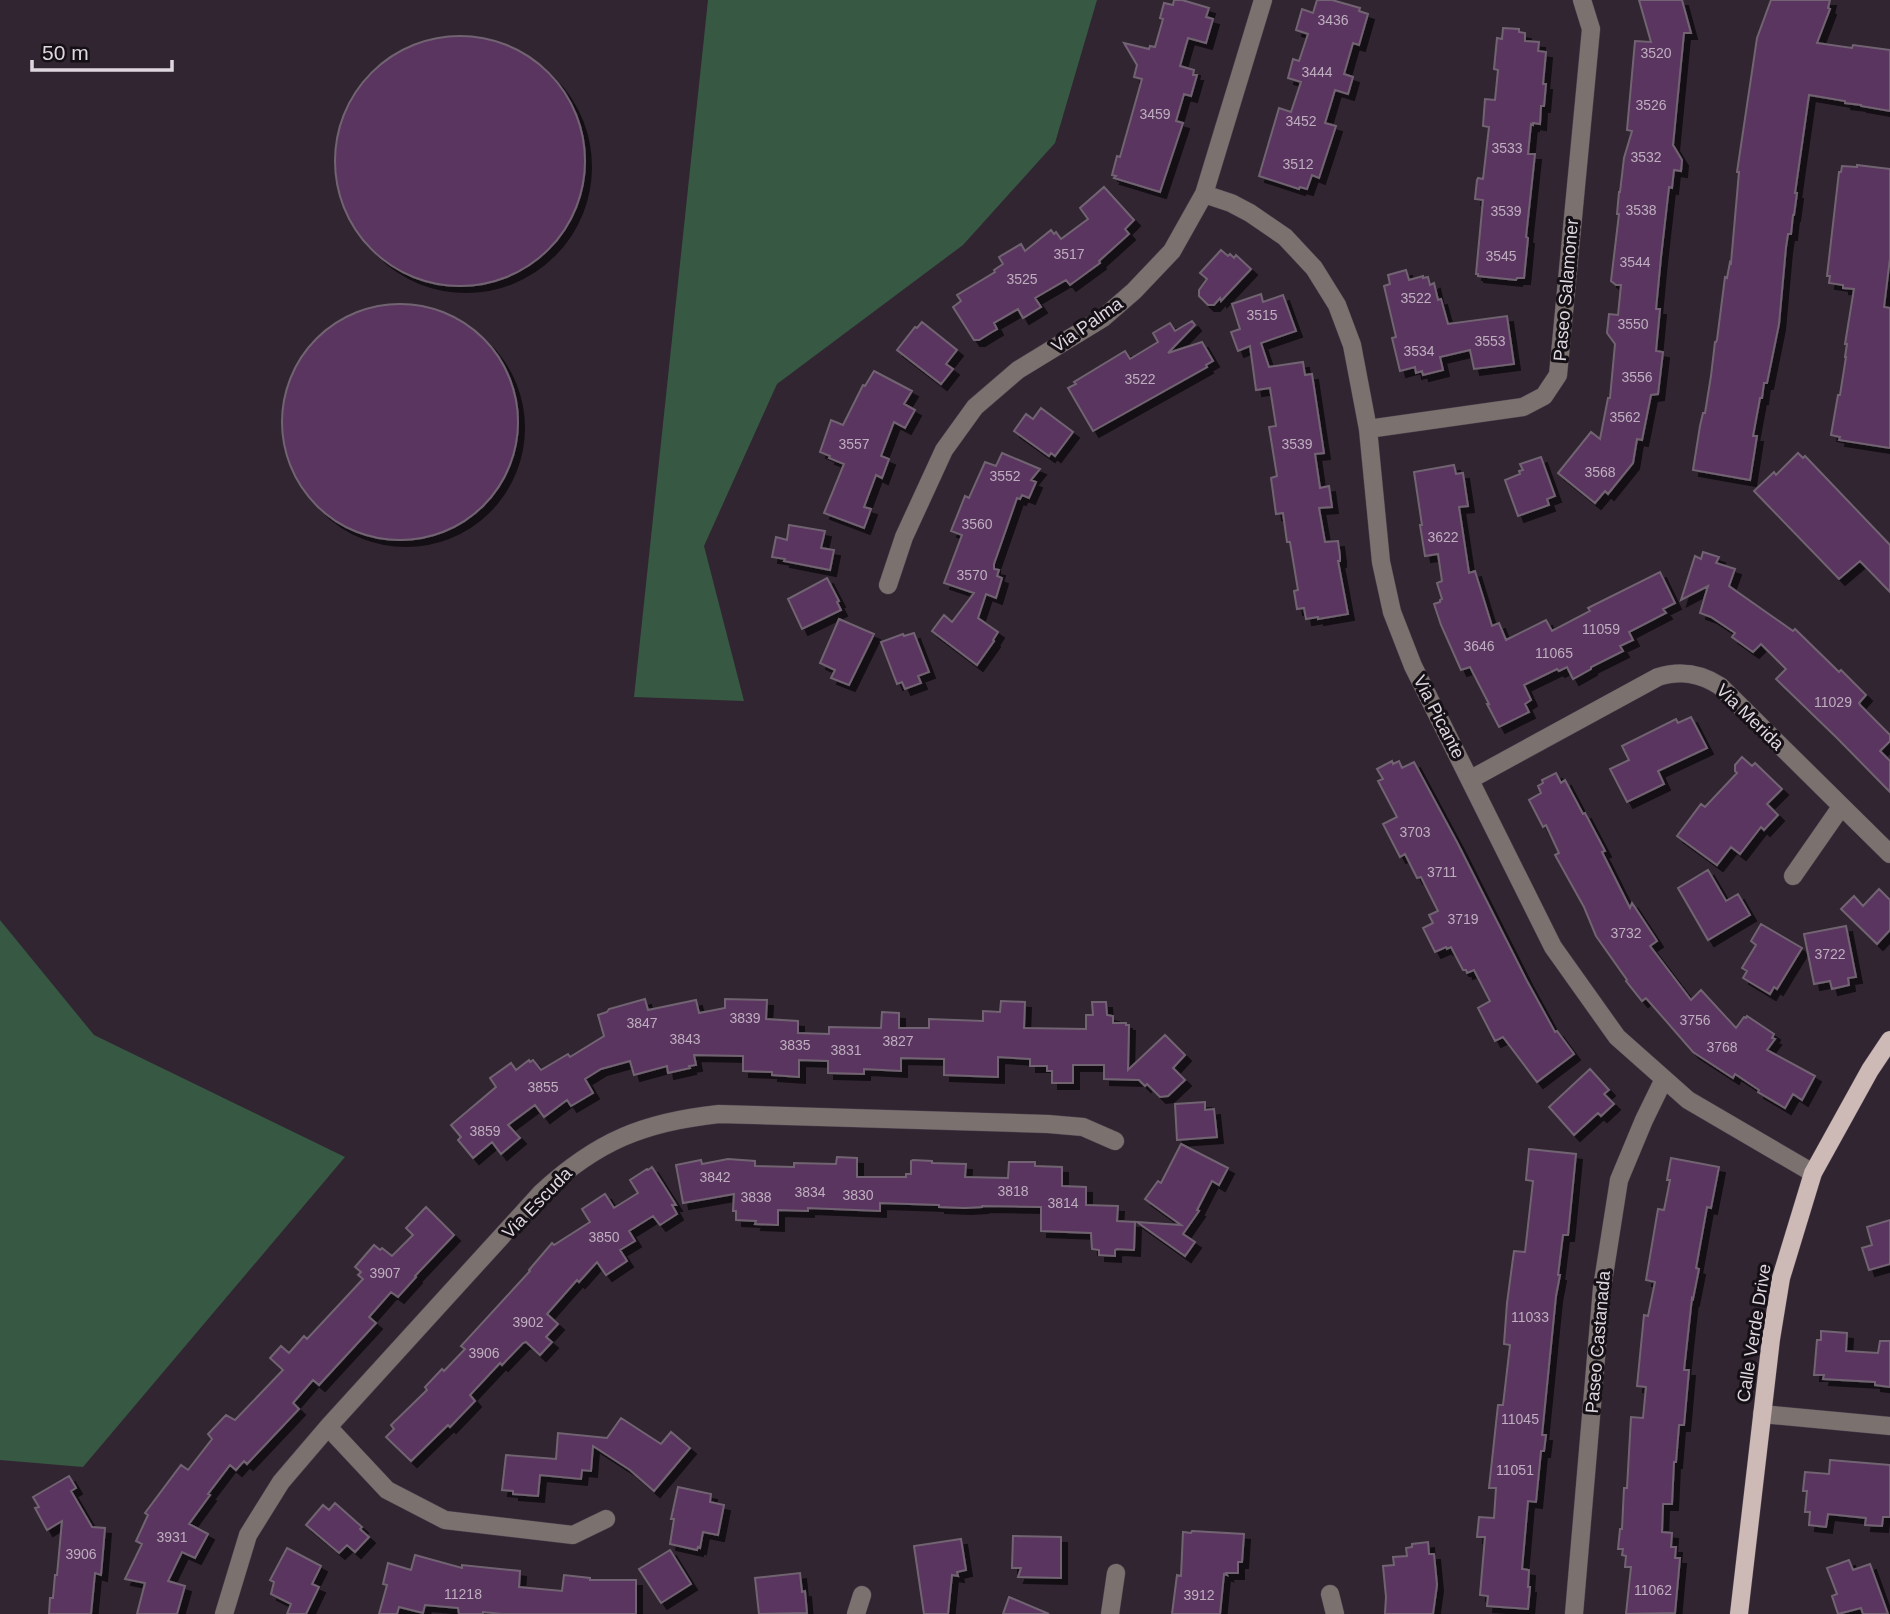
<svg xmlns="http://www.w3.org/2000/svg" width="1890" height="1614" font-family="Arial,sans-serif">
<defs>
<filter id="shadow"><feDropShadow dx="6" dy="6" stdDeviation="0" flood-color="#0009"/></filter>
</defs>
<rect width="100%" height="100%" fill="#312531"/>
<path fill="#375843" d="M708,0H1097L1055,143L963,245L777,384L704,546L744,701L634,697Z
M0,920L94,1035L345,1157L83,1467L0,1460Z"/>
<path fill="#5a345e" stroke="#716472" stroke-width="2" filter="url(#shadow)" d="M1174,0H1182L1209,8L1206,17L1213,19L1206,43L1188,38L1180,66L1194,70L1193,75H1197L1191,96L1184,94L1176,121L1183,123L1160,192L1114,178L1116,176L1112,175L1117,156L1120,157L1142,79L1134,77L1137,65L1124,43L1149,49L1150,46L1155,47L1163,19L1160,18L1164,3L1173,5Z
M1317,0H1332L1360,8L1359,11L1368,14L1359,45L1353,43L1344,74L1353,77L1348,94L1335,90L1325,123L1336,126L1319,178L1312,175L1307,189L1300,187L1299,189L1259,176L1279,108L1291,112L1301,82L1288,78L1293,59L1299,61L1308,34L1296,30L1302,9L1313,13Z
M1639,0H1682L1691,33H1684L1673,145L1682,160L1681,171L1674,170L1672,188L1669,187L1661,257L1656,309H1660L1656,351L1663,352L1658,394L1651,395L1642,440L1637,439L1633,463L1608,494L1605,491L1595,503L1558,473L1591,432L1600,439L1608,398H1610L1615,344L1607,333L1609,314L1618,315L1621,285H1616L1611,281L1619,214H1617L1619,192H1620L1624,158L1632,131L1627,130L1635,41L1651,42Z
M1771,0H1830L1828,8L1830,9L1817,43L1852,48L1853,45L1890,50V111L1861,106V105L1845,103V101L1809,95L1795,193H1797L1794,215H1793L1791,234H1788L1786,247L1779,324L1767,383H1764L1762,398H1760L1753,436H1757L1750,480L1693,470L1700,426L1703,413H1705L1711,376L1715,342H1716L1717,340L1725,277L1727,278L1730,262L1731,263L1739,172H1737L1757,38Z
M1503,28L1519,29V32L1525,33V41L1539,42L1538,51L1546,52L1543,84H1546L1544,106H1541L1540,124L1533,123V125L1531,124L1528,154H1535L1526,237L1528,238L1524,278H1517L1516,280L1478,276V274H1476L1483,200L1475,199L1477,180L1478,178L1483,179L1489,127L1483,126L1485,99L1495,100L1498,70L1494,69L1497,38L1502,39Z
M335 161a125 125 0 1 1 250 0a125 125 0 1 1-250 0Z
M1857,165L1890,169V258L1884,307L1890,308V448L1839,440L1840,437L1831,435L1838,395H1840L1846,357H1845L1847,344H1845L1854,289L1843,288V285L1829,283L1830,276H1827L1839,172H1841L1842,166L1857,167Z
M1104,187L1134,220L1125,229L1129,234L1099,261L1100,263L1070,285L1066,280L1035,298L1041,307L1023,318L1018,309L994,323L997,329L992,332L979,340H974L953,307L961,301L957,295L995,272L994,270L1003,264L999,257L1021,244L1025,251L1051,230L1054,234L1056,232L1061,239L1088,219L1080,208Z
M1221,250L1228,256L1230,254L1234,258L1236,255L1251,269L1221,301L1220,298L1214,305H1208L1199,296V290L1207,279L1200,273Z
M1406,270L1409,280L1423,276V278L1428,277L1430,285L1434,283L1438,300L1441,299L1448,324L1507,316L1514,364L1474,369L1470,350L1440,357L1443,370L1423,375L1422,371L1416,373L1415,367L1400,371L1392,338L1396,337L1384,286L1390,284L1388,275Z
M1261,294L1263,302L1283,295L1296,331L1261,343L1269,367L1303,362L1305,375L1312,374L1324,453L1315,454L1320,488L1329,486L1332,507L1319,508L1325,542L1338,541L1340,556V561H1338L1348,614L1318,619V617L1306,619L1304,608L1297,609L1294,591L1298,590L1290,542H1287L1283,513L1276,514L1271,478L1277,476L1269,427L1276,426L1270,388L1256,390L1250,346L1238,351L1231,332L1240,329L1232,304Z
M282 422a118 118 0 1 1 236 0a118 118 0 1 1-236 0Z
M1192,321L1195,325L1168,353L1202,342L1213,361L1206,365L1207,367L1093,431L1068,388L1076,384L1074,382L1125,351L1130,359L1158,342L1153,333L1170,323L1175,331Z
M922,322L957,350L946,364L953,369L941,384L897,350L915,327L917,328Z
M874,371L912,391L904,404L915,410L905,428L894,422L881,456L889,459L882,478L876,475L864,507L871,509L864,528L824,513L844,464L829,458L830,456L820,452L831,420L843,425L863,385L865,386Z
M1041,408L1073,432L1055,456L1051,453L1049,456L1014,431L1026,414L1033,419Z
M1002,453L1040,469L1031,480L1036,482L1029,498L1022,495L1020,499L1017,498L994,564V569L999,570L997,576L1002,578L996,598L986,594L978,618L998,632L993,640L994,641L977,665L932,631L944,615L952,622L974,593L944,583L962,535L951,531L965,496L969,498L985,462L996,466Z
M1798,453L1803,458L1805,456L1890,545V592L1860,561L1839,579L1754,491L1774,472L1776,475Z
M1541,457L1555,496L1547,499L1549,505L1518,516L1505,480L1520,474L1519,471L1523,470L1520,464Z
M1454,465L1456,474L1463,473L1468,506L1459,507L1469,573L1475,571L1492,626L1499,623L1506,640L1546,620L1552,631L1590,611L1588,608L1660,572L1675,603L1663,609L1666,613L1629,632L1633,640L1620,646L1623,651L1591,667V669L1573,679L1567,667L1559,671L1557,669L1524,685L1531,700L1525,704L1529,712L1499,727L1487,704H1489L1470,667L1461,670L1441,625L1434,604L1440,602V600L1442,599L1437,583L1442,581L1438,554L1425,556L1420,525H1422L1414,472Z
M789,525L825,531L821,548L834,550L830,570L784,561L785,559L772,557L776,537L787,540Z
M1703,552L1719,557L1716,563L1735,569L1729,586L1793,631L1795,629L1839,672L1841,670L1866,695L1859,703L1860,705L1890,735V741L1880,751L1890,761V792L1837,738L1776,679L1786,669L1761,644L1753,652L1732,637L1735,633L1711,617L1700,613L1708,586L1681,600L1695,556L1701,559Z
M827,578L839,601L837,602L841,610L802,629L788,599Z
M839,619L874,634L849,685L831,678L835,670L820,663Z
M914,633L929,672L918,676L921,683L905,689L902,682L897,684L881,642L903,634L904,636Z
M1691,717L1707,748L1658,771L1664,784L1627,802L1610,769L1629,760L1622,746L1676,719L1678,723Z
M1742,757L1752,766L1755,763L1782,789L1767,804L1778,815L1764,830L1761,827L1740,854L1731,847L1717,865L1677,836L1701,804L1705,807L1737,773L1735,771V765Z
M1392,761L1393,764L1399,761L1402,768L1414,762L1458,844L1527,981L1555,1032L1557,1031L1574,1054L1537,1082L1503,1037L1495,1041L1478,1008L1490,1001L1474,970L1467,973L1466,970H1463L1451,947L1447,949L1446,947L1435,952L1423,928L1433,923L1429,915L1438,911L1421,877L1417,878L1405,854L1400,857L1383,824L1397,817L1378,781L1383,779L1377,769Z
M1556,773L1561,783L1565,780L1583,814L1585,813L1605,851L1602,852L1630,908L1632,903L1657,941L1650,946L1691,1000L1701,990L1736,1028L1744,1017L1746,1018L1747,1016L1774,1034L1772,1038L1775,1039L1767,1050L1815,1076L1802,1100L1793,1094L1785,1108L1758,1092L1759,1090L1735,1074L1733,1078L1693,1052L1646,998L1642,1001L1626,981L1627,980L1596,936L1584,907L1555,855L1559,853L1546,825L1543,827L1529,800L1541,793L1538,786L1543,783L1542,780Z
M1708,870L1726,901L1738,894L1750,915L1708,940L1678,888Z
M1879,889L1890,900V930L1877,944L1841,909L1854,896L1863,906Z
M1761,924L1802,948L1777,989L1774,987L1770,994L1743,978L1747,971L1742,968L1756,945L1751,941Z
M1846,926L1856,977L1848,978L1849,985L1832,989L1830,981L1814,984L1804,934Z
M645,999L648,1010L696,1000L699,1013L725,1008V999L767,1000L766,1019L798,1021V1033L829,1034V1027L881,1028L882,1012L899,1013V1028H929V1019L983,1021V1011L1000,1012L1001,1001L1025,1002L1024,1028L1086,1029V1015H1093L1092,1002H1106L1107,1015L1113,1016V1023H1126V1025H1129L1128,1070L1165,1035L1185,1055L1173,1068L1185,1080L1168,1096L1160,1097L1147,1084L1145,1086L1139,1080L1104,1079V1065H1073V1083H1052V1071H1047V1066H1030V1059L998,1057V1077L944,1075V1059L901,1058V1071L864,1069V1074L828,1073V1061L799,1060V1077L772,1075V1072L743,1071V1056L694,1055L696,1065L689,1066L690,1068L668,1073L667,1066L634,1075L630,1061L601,1069L585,1079L593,1093L571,1106L567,1100L544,1117L535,1105L508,1125L520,1138L501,1154L492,1142L473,1158L458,1140L461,1137L451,1125L496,1087L490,1078L511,1063L516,1070L529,1060L530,1062L533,1060L541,1070L568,1054L570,1057L604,1036L598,1015L607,1012L609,1009Z
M1590,1069L1609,1090L1604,1094L1614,1104L1601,1116L1598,1113L1574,1135L1549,1107Z
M1205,1102V1110L1214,1109L1217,1137L1177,1140L1175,1104Z
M1181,1144L1228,1168L1219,1185L1212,1181L1197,1210L1199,1211L1183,1234L1195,1242L1185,1256L1137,1222L1181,1225L1145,1199L1158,1181L1161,1183Z
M1529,1149L1576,1154L1568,1235H1563L1558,1275H1560L1556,1296L1542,1435H1546L1544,1451H1541L1536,1502L1528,1501L1522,1569L1529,1570L1528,1587H1530L1528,1609L1487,1606L1488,1596L1480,1595L1485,1537H1477L1479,1517L1494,1518L1496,1488H1489L1498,1405H1503L1510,1345L1504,1344L1507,1303L1514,1251L1525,1252L1533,1181L1526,1180Z
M837,1157L857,1158V1177H906V1174H911V1161L913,1160L932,1161V1163L966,1164L965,1177L1008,1178L1009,1162H1035V1166L1062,1167V1186L1086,1187V1205L1118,1206L1117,1221L1135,1222L1134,1250L1117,1249L1115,1250V1256L1099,1255V1250L1092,1249L1091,1233L1041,1231V1207L982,1206V1207L965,1208L939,1207V1205L880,1203V1211L808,1208V1211L778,1210V1225L755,1224L756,1221L736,1220V1211H733L734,1194L683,1203L676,1165L701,1160L702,1164L728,1159L755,1161V1166L794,1167V1163L836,1164Z
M1671,1158L1719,1167L1711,1208L1707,1207L1696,1268L1699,1269L1693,1299L1692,1298L1684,1370H1689L1684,1425H1679L1676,1462H1674L1672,1504H1663L1662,1532L1672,1533L1671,1547H1676L1675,1558H1680L1675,1613L1626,1614L1631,1567H1625L1626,1556L1622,1555L1623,1549H1618L1620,1529H1622L1624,1488H1627L1631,1417L1643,1418L1646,1387L1637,1386L1644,1315L1648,1316L1655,1282L1646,1280L1658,1209L1664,1210L1670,1180H1667Z
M652,1167L676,1205H672L677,1214L660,1225L653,1216L629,1231L635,1241L620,1250L627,1261L606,1275L597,1262L579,1282L577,1280L547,1314L558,1324L546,1337L552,1342L540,1355L526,1342L523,1343L502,1365L500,1363L470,1395L475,1401L450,1427L448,1425L411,1461L386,1437L394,1429L391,1425L427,1390L425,1387L442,1369L444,1371L465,1349L461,1346L530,1271L529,1270L552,1243L554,1245L590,1222L582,1209L605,1194L614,1208L638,1193L630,1180L647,1169L648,1170Z
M426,1207L454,1235L415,1276L416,1277L398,1297L391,1292L369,1317L376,1323L319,1385L313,1380L293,1403L299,1409L247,1464L244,1461L236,1470L230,1465L208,1494L210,1495L189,1524L208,1534L195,1558L182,1552L168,1581L185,1586L177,1614H137L145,1583L125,1579L142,1544L136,1541L148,1515L145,1513L181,1465L188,1470L212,1439L208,1434L226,1415L235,1420L283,1370L270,1358L281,1346L289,1353L304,1336L307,1339L363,1279L358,1275L361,1272L355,1267L374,1245L380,1250L382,1248L392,1256L413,1235L406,1228Z
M1890,1220V1264L1869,1270L1862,1248L1872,1245L1867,1227Z
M1821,1331L1847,1333L1846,1351L1878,1353L1880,1341H1890V1387L1875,1385V1382L1823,1379L1824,1375H1814L1817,1340H1821Z
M621,1418L661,1444L671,1432L690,1448L654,1491L630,1470L593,1446L591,1471L582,1470L581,1479L540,1475L538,1496L513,1494V1491L502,1490L506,1455L556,1459L558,1433L607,1438Z
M1830,1460L1890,1465V1517H1883L1882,1526L1865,1525L1866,1518L1828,1514L1826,1527L1809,1525L1810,1512H1805L1807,1491H1803L1805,1472L1829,1474Z
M69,1476L76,1488L71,1491L92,1527L105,1528L101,1575L95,1573L91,1614H49L50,1598H53L55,1575H57L62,1521L47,1530L35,1508L39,1507L33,1497Z
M678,1487L711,1494L710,1502L724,1505L718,1535L703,1532L700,1548L698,1547L697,1550L670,1544L674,1519H671Z
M335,1503L362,1527L360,1529L369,1537L355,1552L347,1545L339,1553L306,1525L323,1505L329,1510Z
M1192,1531L1244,1534L1242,1562H1238V1573H1226L1227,1575L1224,1574L1220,1614H1172L1177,1575L1181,1576L1183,1532L1191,1533Z
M1013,1536L1061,1537V1578L1018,1577L1021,1568H1012Z
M961,1539L966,1570L957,1572L958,1576L952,1575L948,1614H924L914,1546Z
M1428,1542L1429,1554H1434L1437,1585L1433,1614H1385L1386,1597L1383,1566L1394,1565L1393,1557L1407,1556L1406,1548L1412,1547V1544Z
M287,1548L321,1566L312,1584L319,1587L306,1614H287L291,1604L271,1594L274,1582L270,1580Z
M670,1550L691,1584L661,1603L639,1569Z
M415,1555L462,1568V1565L520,1571L519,1587L562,1591L564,1575L590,1578V1580H636V1614H502L483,1612V1614H459L458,1608L425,1605L423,1613L399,1607L397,1614H379L387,1585L383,1584L388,1563L411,1570Z
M1849,1560L1853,1570L1870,1564L1888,1614H1863L1861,1608L1838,1614L1832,1596L1837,1594L1827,1568Z
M800,1573L802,1592L805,1591L807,1613L759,1614L755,1578Z
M1009,1597L1049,1614H1003Z"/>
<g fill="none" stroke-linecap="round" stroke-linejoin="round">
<defs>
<path id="minor" d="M1204,194L1231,203L1250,213L1285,237L1314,268L1337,305L1352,345L1368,429L1381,562L1392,612L1413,666L1553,947L1617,1037L1688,1100L1813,1173
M1368,429L1523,407L1544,396L1558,375L1591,29L1582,0
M888,585L904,537L944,450L975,407L1018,370L1103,318L1134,291L1172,251L1204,194L1263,0
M1471,779L1658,677C1681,670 1700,673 1720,686L1890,854
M1793,876L1841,807
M1762,1414L1890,1426
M328,1427L387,1490L445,1520L573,1535L606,1519
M1330,1594L1335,1614
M224,1614L248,1535L281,1482L328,1427L541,1193C597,1141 644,1122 719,1114L1048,1124L1083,1127L1115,1141
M856,1614L862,1595
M1110,1614L1116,1573
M1574,1614L1602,1288L1619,1180L1644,1120L1664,1079"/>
<path id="major" d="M1739,1614L1771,1339L1781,1278L1813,1173L1870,1070L1890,1040"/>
</defs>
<use href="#minor" stroke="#4d414d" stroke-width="19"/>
<use href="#major" stroke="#4d414d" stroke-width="19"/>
<use href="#minor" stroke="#7b7270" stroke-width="18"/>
<use href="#major" stroke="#cdbab7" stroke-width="18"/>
</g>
<g text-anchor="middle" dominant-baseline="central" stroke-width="6" stroke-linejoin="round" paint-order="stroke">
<g font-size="14" fill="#beaebf">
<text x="1333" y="20">3436</text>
<text x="1656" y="53">3520</text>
<text x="1317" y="72">3444</text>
<text x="1651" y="105">3526</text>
<text x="1155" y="114">3459</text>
<text x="1301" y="121">3452</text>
<text x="1507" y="148">3533</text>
<text x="1646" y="157">3532</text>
<text x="1298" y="164">3512</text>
<text x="1641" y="210">3538</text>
<text x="1506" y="211">3539</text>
<text x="1069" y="254">3517</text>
<text x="1501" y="256">3545</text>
<text x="1635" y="262">3544</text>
<text x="1022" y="279">3525</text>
<text x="1416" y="298">3522</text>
<text x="1262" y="315">3515</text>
<text x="1633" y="324">3550</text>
<text x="1490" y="341">3553</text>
<text x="1419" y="351">3534</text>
<text x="1637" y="377">3556</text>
<text x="1140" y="379">3522</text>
<text x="1625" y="417">3562</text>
<text x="854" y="444">3557</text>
<text x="1297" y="444">3539</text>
<text x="1600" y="472">3568</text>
<text x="1005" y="476">3552</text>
<text x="977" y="524">3560</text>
<text x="1443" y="537">3622</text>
<text x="972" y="575">3570</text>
<text x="1601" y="629">11059</text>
<text x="1479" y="646">3646</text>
<text x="1554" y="653">11065</text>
<text x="1833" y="702">11029</text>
<text x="1415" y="832">3703</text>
<text x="1442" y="872">3711</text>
<text x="1463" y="919">3719</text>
<text x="1626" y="933">3732</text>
<text x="1830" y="954">3722</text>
<text x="745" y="1018">3839</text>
<text x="1695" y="1020">3756</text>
<text x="642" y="1023">3847</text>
<text x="685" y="1039">3843</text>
<text x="898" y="1041">3827</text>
<text x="795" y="1045">3835</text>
<text x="1722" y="1047">3768</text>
<text x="846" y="1050">3831</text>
<text x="543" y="1087">3855</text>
<text x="485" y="1131">3859</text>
<text x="715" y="1177">3842</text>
<text x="1013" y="1191">3818</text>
<text x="810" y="1192">3834</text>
<text x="858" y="1195">3830</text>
<text x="756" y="1197">3838</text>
<text x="1063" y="1203">3814</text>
<text x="604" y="1237">3850</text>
<text x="385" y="1273">3907</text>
<text x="1530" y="1317">11033</text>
<text x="528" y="1322">3902</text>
<text x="484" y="1353">3906</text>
<text x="1520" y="1419">11045</text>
<text x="1515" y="1470">11051</text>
<text x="172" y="1537">3931</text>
<text x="81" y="1554">3906</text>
<text x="1653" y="1590">11062</text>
<text x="463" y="1594">11218</text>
<text x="1199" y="1595">3912</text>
</g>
<g font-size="18" fill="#dfd7df" stroke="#151016">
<text transform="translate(1566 290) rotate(-85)">Paseo Salamoner</text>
<text transform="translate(1087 325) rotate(-35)">Via Palma</text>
<text transform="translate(1439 717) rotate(63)">Via Picante</text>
<text transform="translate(1750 717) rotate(44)">Via Merida</text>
<text transform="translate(537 1203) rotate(-46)">Via Escuda</text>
<text transform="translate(1754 1333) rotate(-81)">Calle Verde Drive</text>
<text transform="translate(1598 1342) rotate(-85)">Paseo Castanada</text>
</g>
</g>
<path d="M32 60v10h140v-10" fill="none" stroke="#dfd7df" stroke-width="3.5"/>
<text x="42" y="60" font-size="21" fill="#dfd7df" stroke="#151016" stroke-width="5" paint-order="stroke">50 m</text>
</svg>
